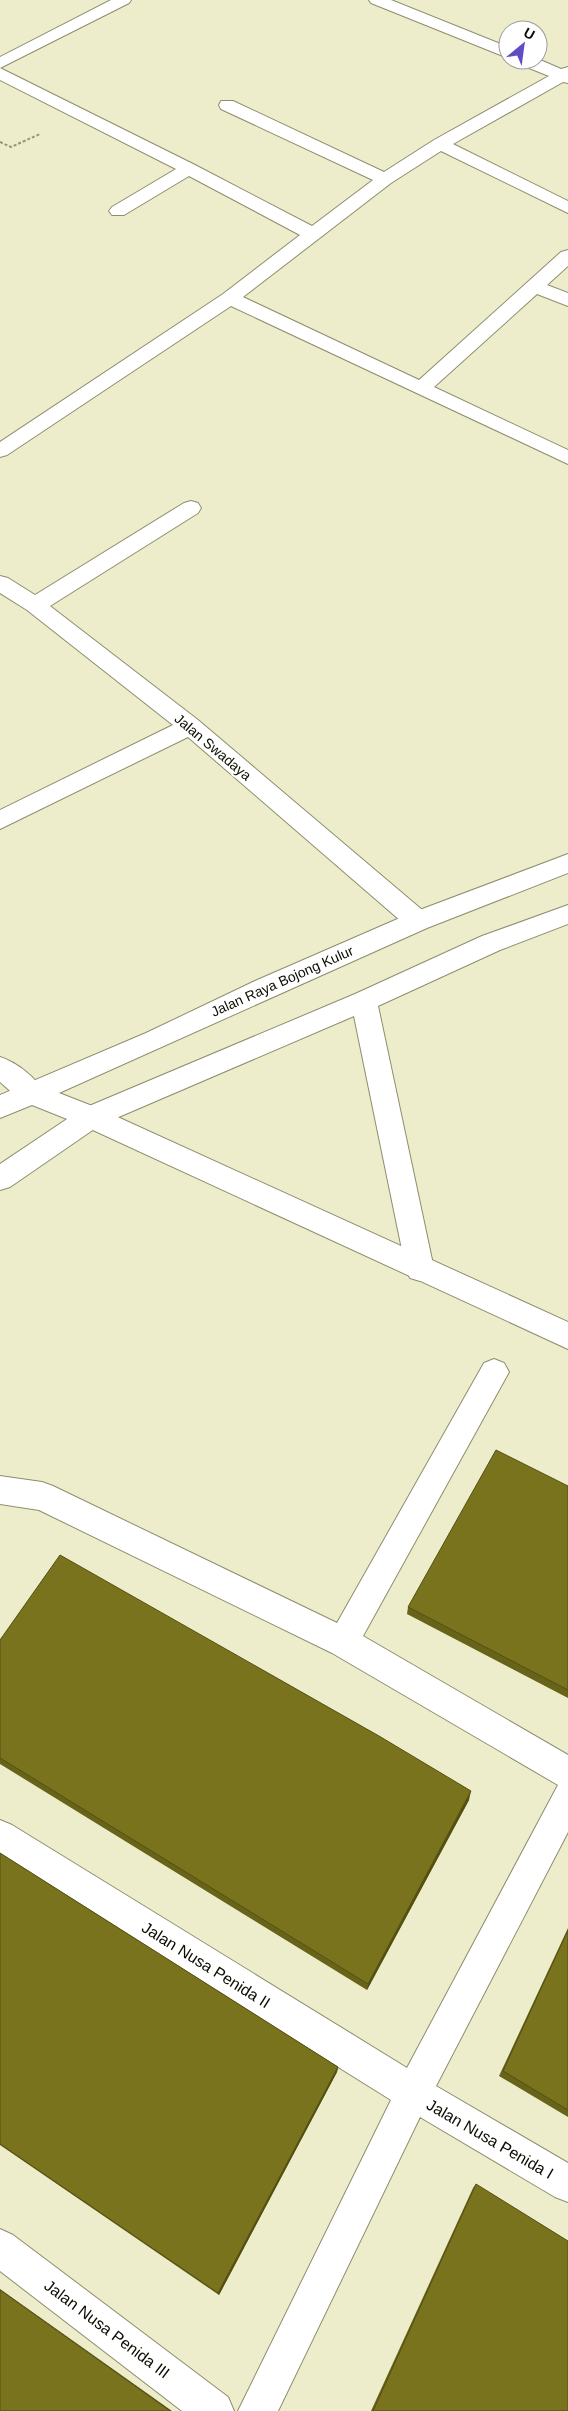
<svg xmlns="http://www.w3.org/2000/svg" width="568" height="2411" font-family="Arial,sans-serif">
<rect width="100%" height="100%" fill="#eeedcb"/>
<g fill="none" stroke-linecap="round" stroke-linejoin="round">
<defs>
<path id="minor" d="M111,0H131L129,3L0,68V57Z
M369,0H391L508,47V58L371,3Z
M538,59L561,69L568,67V83L563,82L453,144L568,201V213L441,151L391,183L243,297L419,380L561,252L568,250V266L547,285L568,293V306L537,294L434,387L568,450V464L231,306L7,455L0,457V442L223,294L300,235L189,176L124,215H112L109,211L112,207L176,169L0,80V68L195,165L312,226L373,180L221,109L219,105L221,101H233L384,172L434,140L549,76L519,64L517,60Z
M191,501L198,503L201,508L198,513L50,606L198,720L427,914L430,921L427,928L418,930L409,928L188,737L0,829V810L173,725L27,610L0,593V576L8,578L35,595L184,503Z
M568,905V924L500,950L378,1006L434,1269L430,1278L420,1281L410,1278L406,1269L354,1016L100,1125L10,1187L0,1190V1164L82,1109L355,994L482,936Z
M0,1057C16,1062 37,1078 44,1093L40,1101C23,1106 13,1093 0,1082Z
M494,1359L504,1363L509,1372L504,1381L363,1636L568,1755V1832L436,2086L568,2163V2202L555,2197L420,2117L278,2411H238L391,2100L0,1856V1820L12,1825L407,2068L558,1785L332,1653L39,1510L0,1504V1476L42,1482L53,1486L337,1623L484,1363Z
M0,2229L13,2235L228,2397L234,2411H182L0,2271Z"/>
<path id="tertiary" d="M568,854V873L427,928L59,1093L100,1109L568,1322V1349L82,1125L32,1105L0,1118V1095L146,1033L255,981L409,914Z"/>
</defs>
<use href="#minor" stroke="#8e8d6e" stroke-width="2"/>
<use href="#tertiary" stroke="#8e8d6e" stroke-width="2"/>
<path stroke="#95957c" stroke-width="2" stroke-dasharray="3 2" stroke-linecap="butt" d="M0,142L11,147L40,134"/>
<use href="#minor" fill="#fff" fill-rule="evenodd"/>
<use href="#tertiary" fill="#fff" fill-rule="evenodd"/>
</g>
<path fill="#676318" d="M568,1486V1698L407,1614L408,1607Z
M0,1640L469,1800L367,1990L0,1764Z
M0,1853L338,2067L337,2072L219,2295L0,2145Z
M568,1928V2117L499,2076Z
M476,2184L568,2411H371L473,2188Z"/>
<path fill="#545014" d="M471,1791L469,1800L367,1990L368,1984Z
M338,2067L337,2072L219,2295L218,2293Z
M0,2289L172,2411H170L0,2290Z"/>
<path fill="#78731c" stroke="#545014" d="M496,1450L568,1486V1690L408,1607Z
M60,1555L379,1736L471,1791L368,1984L0,1758V1640Z
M0,1853L338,2067L218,2293L0,2144Z
M568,1930V2110L503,2071Z
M476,2184L568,2241V2411H373Z
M0,2290L170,2411H0Z"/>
<g text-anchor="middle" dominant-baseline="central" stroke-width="4" stroke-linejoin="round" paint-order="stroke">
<g font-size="14" fill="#0d0d03" stroke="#fff">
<text transform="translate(213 747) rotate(40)">Jalan Swadaya</text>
<text transform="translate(282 981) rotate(-24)">Jalan Raya Bojong Kulur</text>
</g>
<g font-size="16" fill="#0d0d03" stroke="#fff">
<text transform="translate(206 1965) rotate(32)">Jalan Nusa Penida II</text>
<text transform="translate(490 2139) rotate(30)">Jalan Nusa Penida I</text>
<text transform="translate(107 2329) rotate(37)">Jalan Nusa Penida III</text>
</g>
</g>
<g transform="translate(523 45) rotate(29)"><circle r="24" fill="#ffffff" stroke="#9e9e9a"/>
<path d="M0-4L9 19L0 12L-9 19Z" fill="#614cc4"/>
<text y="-8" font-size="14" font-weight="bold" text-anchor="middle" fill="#0d0d03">U</text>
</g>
</svg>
